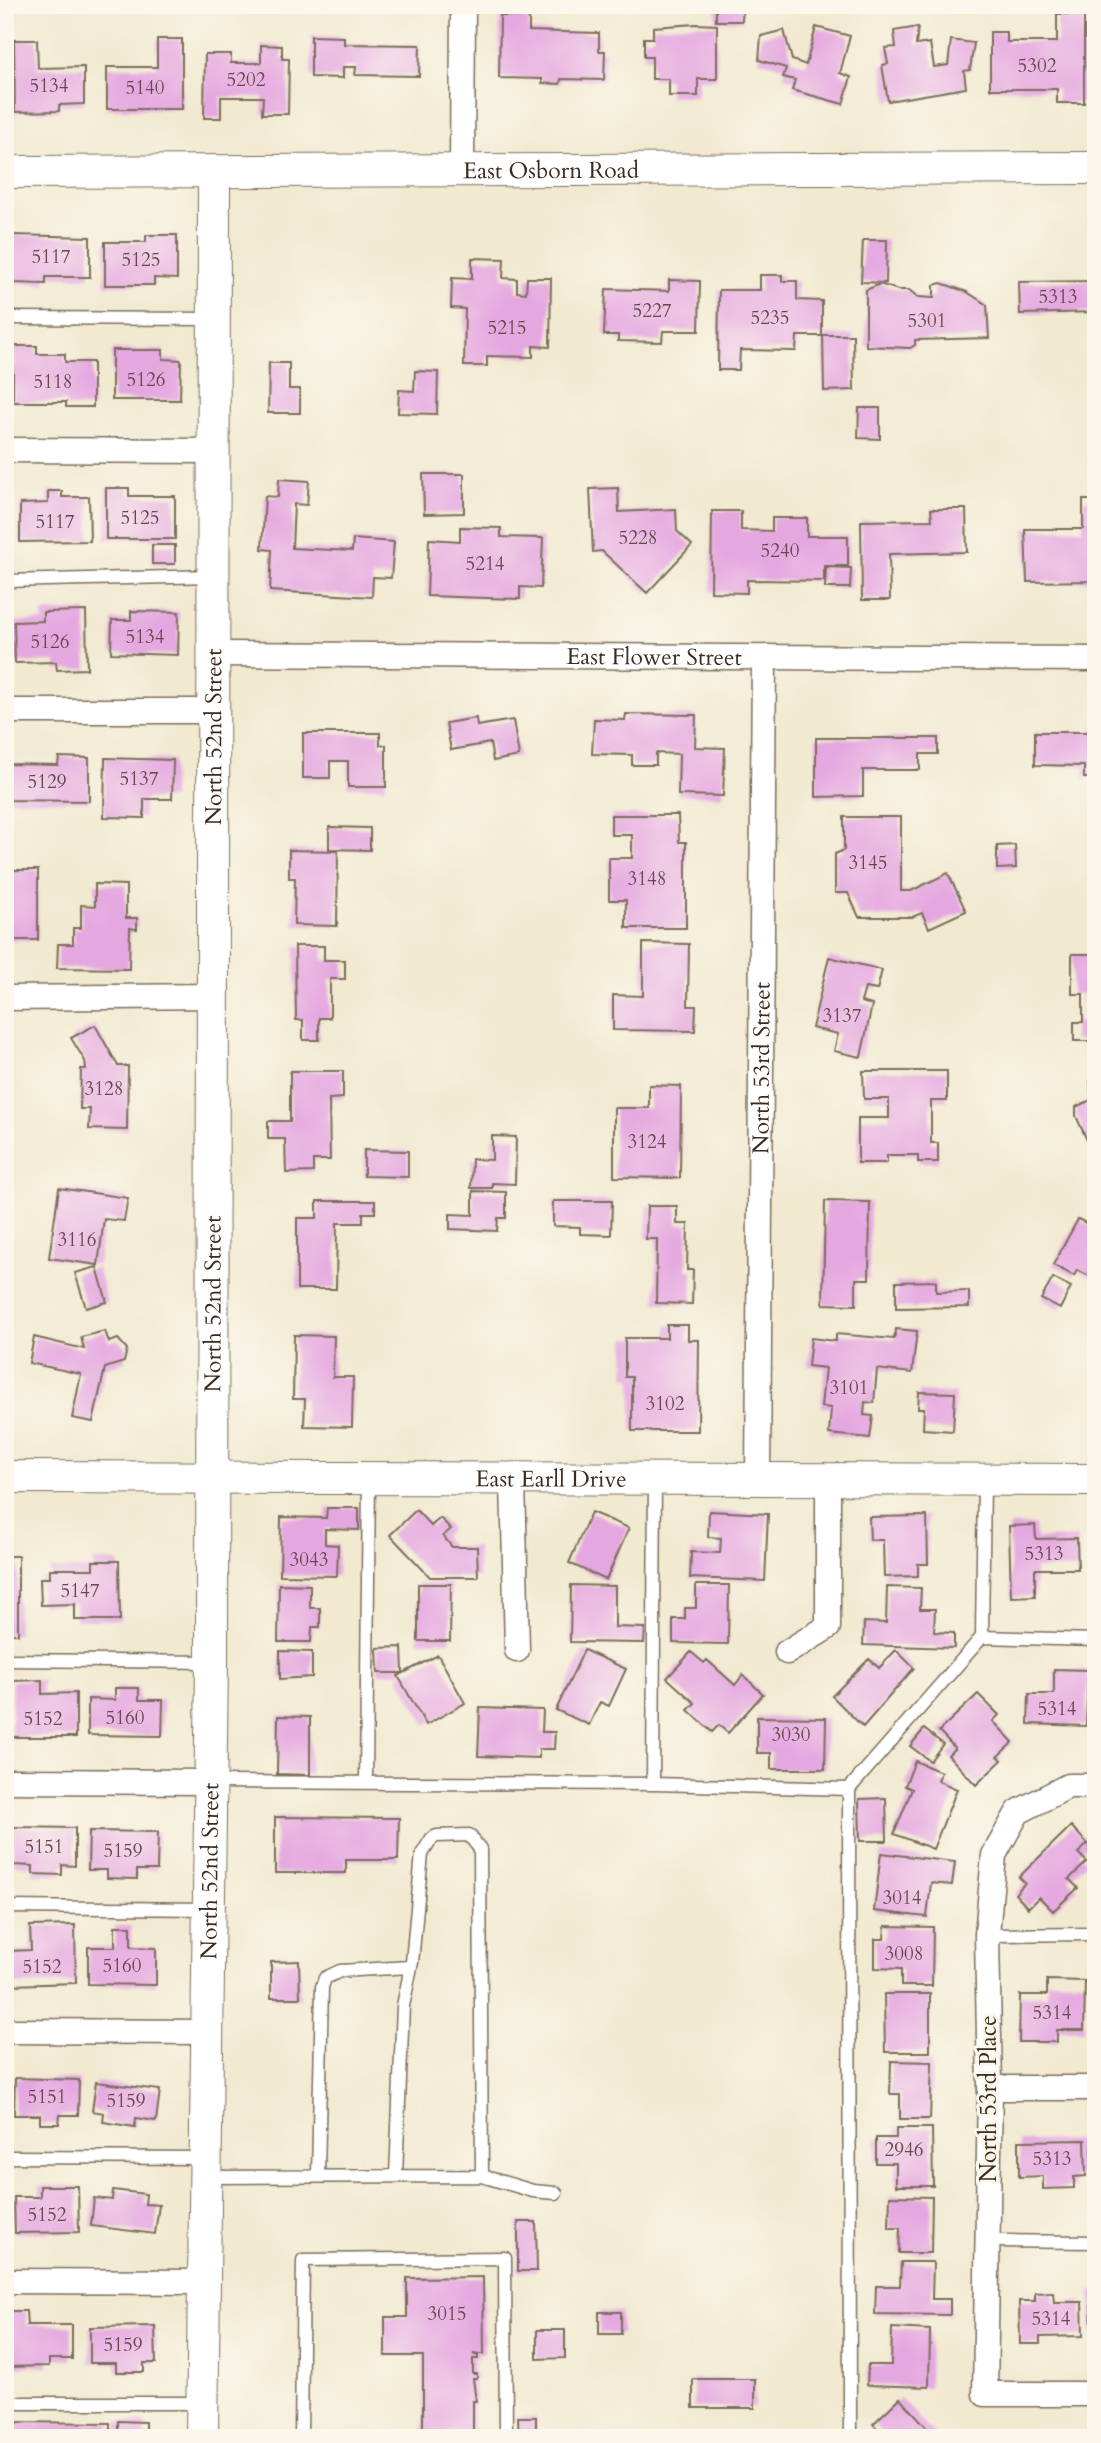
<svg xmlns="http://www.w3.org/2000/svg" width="1101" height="2443" font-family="Cardo,serif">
<rect width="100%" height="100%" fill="#fbf7ec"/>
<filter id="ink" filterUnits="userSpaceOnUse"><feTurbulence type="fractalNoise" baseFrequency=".0143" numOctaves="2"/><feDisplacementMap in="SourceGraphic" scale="14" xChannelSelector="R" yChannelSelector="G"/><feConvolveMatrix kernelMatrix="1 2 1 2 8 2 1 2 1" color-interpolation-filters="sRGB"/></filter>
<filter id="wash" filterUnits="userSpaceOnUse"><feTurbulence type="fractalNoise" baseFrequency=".00686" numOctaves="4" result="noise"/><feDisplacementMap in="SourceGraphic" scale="28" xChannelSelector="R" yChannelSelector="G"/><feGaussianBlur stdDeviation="1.57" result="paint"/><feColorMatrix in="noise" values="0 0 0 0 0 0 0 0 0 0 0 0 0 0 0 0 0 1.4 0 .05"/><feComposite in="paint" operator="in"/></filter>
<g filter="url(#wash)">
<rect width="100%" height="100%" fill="#f1e9d0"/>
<g id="blocks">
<path fill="#e5a7e0" d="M716,5H743L742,21H716Z
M1057,14H1084V103H1057V89H990V32H1007V42H1057Z
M500,16H529V31L599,33V51H605L604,80L561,79L560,84L542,83V79L499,78Z
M696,24L717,25V79H698V96H669V79H652V57H644V38H653V27Z
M816,27L850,36L840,73L851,77L843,104L792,90L795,80L783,77L786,68L759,60L761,36L784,30L792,60L806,65Z
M918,27L916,45L930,43L934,67L948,65L951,40L974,43L970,70L964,71L966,88L888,101L882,65L888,64L885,48L896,47L894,31Z
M311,36L344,37V44L420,45L419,76L355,75L356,67H343V78L311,77Z
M157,39H182V109H107V67H157Z
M14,40H37L38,68L84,67V104L59,105V111L15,112Z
M5,43H7L9,71H5Z
M261,45L282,46V59H289L288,114H262L263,97H221V118H204L205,54H231V63H261Z
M13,235L90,237V277H46V284L12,283Z
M146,235H177V279L154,278V285H105V242H146Z
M863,240H887L886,283L861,282Z
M472,258L504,259L503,278L517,279V292L526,293L527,278H551L550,347L533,346V357L487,356V366H464L465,309L451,308L452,278L472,279Z
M760,275H782V281H797V300L822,301V336H797L796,351L740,350L739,370H718L719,290H760Z
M669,280L700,281L699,331H663L662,342L618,341V335H604L606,289L669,291Z
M1096,281V312L1020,314L1019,282Z
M941,283L967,292L987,305L989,338L915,340V345L910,348L866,346V290L880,284L898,290H909L918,297L934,298V285Z
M823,335H853L854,390L824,391Z
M13,346H37V354H65V362H93V407H66V402H13Z
M112,350H163V359L181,360L180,400H112Z
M269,363H289V389H300V413H268Z
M415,371L438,372L437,414L398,413L399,390L414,391Z
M859,408H880V439L858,438Z
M423,474H464V513L424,514Z
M279,479L309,481L307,505L294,504L292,548L352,551L353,539L394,542L391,578L373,577L372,597L270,591L272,550L262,549L265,496L278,497Z
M106,488H129V496H175V539H106Z
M618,488L619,512L676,509L677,531L692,545L647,593L602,551L593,552L590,489Z
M48,491H62V497H89L90,541L20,542V504L48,503Z
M1083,500H1096V581L1027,582L1025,529H1083Z
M931,509H966L967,552L889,554L890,600H862L861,521L932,520Z
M712,511H741V530L772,531V518H807V536H848V566H824V581L747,580V593L711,592Z
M460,527L501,528V537L543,538L541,588L520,587V599L427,596L429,539L460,541Z
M152,545H175V564H152Z
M826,567L851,568L850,588H825Z
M86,611L87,669L57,670L56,662L15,663L14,622L43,621V612Z
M131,611L179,612L178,655L111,653L112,620H131Z
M626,714L696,715L695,747L725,748L723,796L678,795L679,754L656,753V765H632V755L592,754L594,719L625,720Z
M476,718L477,726L513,720L519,756L493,761L490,743L451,750L446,723Z
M1096,724V778H1084V766L1035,765V732H1092Z
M303,733H380V745H386V787H348V761H330V778H303Z
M816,738H938V754H920V770H863V796L816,797Z
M59,757L89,758V801L5,800L6,764L58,765Z
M105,758L173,760L172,799H144V818L104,817Z
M611,815H678L679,842H686V928H626V900H609V858H632V835H611Z
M844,817H901V891H911L948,873L966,911L929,928L922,913L912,917H859L848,893H835V854L844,850Z
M329,827L370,828V850L329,849Z
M1015,845L1016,868L997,869V846Z
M289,850L338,851L337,926L294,925L295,878H289Z
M5,870H38V940H5Z
M95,884L126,885V918H137V929L130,928L129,969L57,968L58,944H73V928H81V905L95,906Z
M643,943L689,944L688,1006H696L695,1031L613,1030V995L643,996Z
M295,946H324V960H345V979H330V1018H319V1040H303V1020H296Z
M1072,954H1096V1041H1074V1022H1083V994H1072Z
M829,957L882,970L877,990L865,988L861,1002L872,1005L861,1057L834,1051L838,1034L812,1028Z
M95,1025L118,1066H128L127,1130L89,1129L90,1109H80L81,1069H86L85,1061L71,1038Z
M290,1071H343V1098L329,1099L330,1160H313V1172L286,1173L285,1139H268V1121H290Z
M863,1071H947V1101H931V1143H938V1162H918V1155H887V1163H858V1118H889V1099H864Z
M1090,1081H1096V1160L1076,1116V1107L1091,1100Z
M649,1085L681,1086L680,1178L614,1177V1108H649Z
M492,1136L516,1137L515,1184L492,1183V1188H471L472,1159L492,1160Z
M364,1150L408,1151V1177L364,1176Z
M59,1188L128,1198L124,1221L104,1219L98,1265L49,1258Z
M473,1191L506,1192V1218H498L497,1231L450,1229V1214L473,1215Z
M317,1201H375V1213H363V1223H337L336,1289H297V1218H317Z
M553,1201H612L611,1235L580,1234V1227L553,1226Z
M825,1201L870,1202L869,1279H856V1305L823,1304Z
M647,1206H677V1224H688L687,1270H693L692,1304L656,1303L657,1239H646Z
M1078,1219L1096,1228V1279L1077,1270L1074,1276L1053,1265Z
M97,1267L107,1302L86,1308L75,1273Z
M1053,1278L1071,1287L1060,1309L1041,1299Z
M936,1281V1292L969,1291V1307L896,1308V1282Z
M667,1325H688V1340H699L698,1431H632V1377H625V1338H667Z
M896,1329L917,1331L912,1373L877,1369L874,1403L865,1402L864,1415L873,1416L870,1438L829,1434L831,1408L821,1407L825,1368L808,1366L811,1338L836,1341V1334L894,1339Z
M105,1331L109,1342L118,1339L127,1349L124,1362L105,1368L93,1422L72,1418L81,1374L29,1363L34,1337L84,1349L81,1337Z
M294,1335L334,1336L333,1377H353L352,1427L304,1426L305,1399H293Z
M919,1392L955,1393L953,1431L923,1429L924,1408H918Z
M327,1508H359V1530L325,1529V1544L338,1545L337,1576L280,1575L281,1517L326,1518Z
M416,1510L431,1526L440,1518L451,1529L443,1536L452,1547H477L478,1577H430L390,1535Z
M709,1511L768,1514L765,1581L690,1578L691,1552L720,1553L721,1538L708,1537Z
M591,1512L629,1528L606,1580L569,1563Z
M927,1516L928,1564H918V1576L884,1577L883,1540H870L869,1517Z
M1035,1525L1036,1539L1077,1538L1078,1569H1035V1596L1011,1597L1009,1526Z
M1091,1539H1096V1597H1092Z
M5,1556H18V1634H5Z
M93,1561H119L120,1620H75V1604L41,1605L40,1578H50V1569H93Z
M279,1584L310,1585V1608H320V1627H312L311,1642H278Z
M418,1584H451L450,1641H418Z
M571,1585L615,1586V1627L645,1628L644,1643L570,1642Z
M696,1585H729L728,1644L673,1643V1619H685V1608H696Z
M887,1587L921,1588L920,1609H935L934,1632L954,1633V1648L863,1645L864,1622L886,1623Z
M402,1647L403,1673H378L377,1648Z
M584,1650L626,1669L609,1706L600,1702L589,1725L556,1710Z
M896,1650L914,1668L863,1727L832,1696L869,1659L879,1668Z
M280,1651L312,1652V1677L280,1679Z
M691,1652L704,1663L707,1660L735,1685L743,1675L763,1694L728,1733L719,1725L712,1732L688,1710L695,1703L667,1678Z
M438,1655L465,1703L426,1725L398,1676Z
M1054,1669L1088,1670L1086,1726L1028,1724L1029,1694H1054Z
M42,1680V1694L76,1693V1737H11L12,1681Z
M115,1688H139V1700H163L162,1736L88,1735V1699L115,1700Z
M978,1694L999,1715L993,1721L1013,1742L998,1756L1002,1760L976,1785L948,1755L955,1748L939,1731Z
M480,1708L543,1710L542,1732H555L554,1749H539V1758L478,1756Z
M278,1716L310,1717V1775L277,1774Z
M757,1717L826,1718L825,1769H771V1753H757Z
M924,1729L943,1744L930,1761L910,1746Z
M915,1761L941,1772L938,1781L957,1789L933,1849L894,1834L912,1789L905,1786Z
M886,1798L887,1841H860L859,1799Z
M275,1817L399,1818L398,1860H346V1873H275Z
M1071,1826L1088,1844L1078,1853L1087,1862L1069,1879L1078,1888L1053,1911L1039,1897L1028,1908L1015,1894L1025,1883L1019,1877Z
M13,1827L75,1828V1866L62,1865V1875L33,1874V1866L13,1865Z
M89,1831L158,1832L157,1870H137V1879L107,1878V1870H88Z
M1090,1840L1096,1841V1871H1089Z
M881,1853L955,1862L952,1885L931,1883L927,1917L874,1911Z
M75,1925L76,1983L10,1985L9,1951L31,1950L30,1926Z
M115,1926H131V1947L156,1948V1985L88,1984V1947H115Z
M885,1926L933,1927L932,1986H901V1969L875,1968V1939H884Z
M299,1961L300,1998H271V1962Z
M1047,1980L1085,1981L1084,2030H1057V2042H1019L1020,1995H1047Z
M1092,1983H1096V2031H1093Z
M884,1994H930V2052H885Z
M891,2061L932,2062L930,2119H900V2094H890Z
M15,2078L79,2080L78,2115H60L59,2124H40V2115H14Z
M96,2082L160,2090L156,2121L136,2118L135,2127L103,2122L104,2113L92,2111Z
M896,2128H932L933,2186H896V2163H876V2138H896Z
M1085,2140L1086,2176L1074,2177V2188L1043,2189V2176L1019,2177V2141Z
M1092,2144H1096V2182H1092Z
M40,2186H78L79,2232L15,2233L14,2197H40Z
M113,2190L146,2194L145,2204L159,2205L155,2234L91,2226L94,2198L112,2200Z
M890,2196L932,2197L931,2253H899L900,2228H889Z
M518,2222H536L537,2271H518Z
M901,2262H933L932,2299H950V2315L875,2314L876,2286H900Z
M483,2277L484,2354H473L478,2356V2359H473V2374H477V2379H473L476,2401H473V2435L477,2438H423V2356H385V2317H407V2278Z
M1091,2290H1096V2335H1092Z
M1053,2292L1054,2302H1082L1083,2336L1040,2337V2344H1020L1019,2301H1035V2293Z
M5,2311H26L27,2325H72V2359H49V2366L5,2367Z
M599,2312H621V2334H599Z
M155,2326L156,2363H144V2372H116V2363H90V2327Z
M892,2328L930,2330L929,2387L867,2385L868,2365H891Z
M537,2330H565V2358L537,2359Z
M693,2379H755V2408H693Z
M900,2398L937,2438H887L873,2424Z
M518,2417H536V2438H519Z
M118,2421L145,2422V2438H118Z
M5,2422L110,2423V2438H5Z"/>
</g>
</g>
<g filter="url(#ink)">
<use href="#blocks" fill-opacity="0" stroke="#7b6d5c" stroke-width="2"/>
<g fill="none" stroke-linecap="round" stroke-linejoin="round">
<defs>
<path id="service" d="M5,318L214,319
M5,581L213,576
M982,1637L1096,1640
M5,1660L212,1662
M212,1782L653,1784L849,1789L982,1637L984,1480
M366,1782L369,1478
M653,1784L655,1479
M849,1789L850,2438
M5,1907L207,1909
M987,1935L1096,1934
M5,2157L204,2158
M318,2176L322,1987L325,1978L340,1971L410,1967
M482,2176L533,2191L556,2193
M204,2177L482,2176L480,1849L469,1835L437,1836L432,1838L422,1854L412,1962L403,2006L396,2176
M987,2241L1096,2242
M5,2403H202
M301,2438L303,2260L505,2258L506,2438"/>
<g id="minor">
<path d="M462,169L463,5"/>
<path d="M5,450L214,451"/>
<path id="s1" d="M213,654L1096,659"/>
<path d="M5,711H212"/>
<path d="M5,998L215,996"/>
<path d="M513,1479L517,1650"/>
<path id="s2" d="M758,1479L764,658"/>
<path d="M787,1652L828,1627V1479"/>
<path d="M5,1781L209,1782"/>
<path d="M1096,1786H1068L1018,1812L994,1855L987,1935L990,2088L985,2394H1096"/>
<path d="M5,2031L205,2032"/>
<path d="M990,2088H1096"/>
<path d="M5,2281L202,2282"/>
</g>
<g id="tertiary">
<path id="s3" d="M5,172L1096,168"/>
<path id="s4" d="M5,1477L1096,1480"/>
<path id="s5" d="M202,2438L212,1662L214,171"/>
</g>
</defs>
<use href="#service" stroke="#7b6d5c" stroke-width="15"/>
<use href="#minor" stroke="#7b6d5c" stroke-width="27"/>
<use href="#tertiary" stroke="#7b6d5c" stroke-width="34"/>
<use href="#service" stroke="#fff" stroke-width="12"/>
<use href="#minor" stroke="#fff" stroke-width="24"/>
<use href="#tertiary" stroke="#fff" stroke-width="32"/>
</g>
</g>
<g text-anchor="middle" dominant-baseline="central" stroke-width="6" stroke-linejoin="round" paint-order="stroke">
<g font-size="19" fill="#66494e">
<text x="1037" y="66">5302</text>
<text x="246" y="80">5202</text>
<text x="49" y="86">5134</text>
<text x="145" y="88">5140</text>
<text x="51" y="257">5117</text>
<text x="141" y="260">5125</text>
<text x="1058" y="297">5313</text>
<text x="652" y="311">5227</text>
<text x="770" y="318">5235</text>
<text x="927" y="321">5301</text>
<text x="507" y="328">5215</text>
<text x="146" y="380">5126</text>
<text x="53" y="382">5118</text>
<text x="140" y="518">5125</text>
<text x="55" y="522">5117</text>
<text x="638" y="538">5228</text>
<text x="780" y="551">5240</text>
<text x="485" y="564">5214</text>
<text x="145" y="637">5134</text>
<text x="50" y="642">5126</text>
<text x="139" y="779">5137</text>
<text x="47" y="782">5129</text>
<text x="868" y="863">3145</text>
<text x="647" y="879">3148</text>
<text x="842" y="1016">3137</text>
<text x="104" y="1089">3128</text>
<text x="647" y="1142">3124</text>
<text x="77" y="1240">3116</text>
<text x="849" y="1388">3101</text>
<text x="665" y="1404">3102</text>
<text x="1044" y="1554">5313</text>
<text x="309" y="1560">3043</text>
<text x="80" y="1591">5147</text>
<text x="1057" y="1709">5314</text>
<text x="125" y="1718">5160</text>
<text x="43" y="1719">5152</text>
<text x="791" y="1735">3030</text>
<text x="44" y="1847">5151</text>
<text x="123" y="1851">5159</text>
<text x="902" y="1898">3014</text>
<text x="904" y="1954">3008</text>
<text x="122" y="1966">5160</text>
<text x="42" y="1967">5152</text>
<text x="1052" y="2013">5314</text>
<text x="47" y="2097">5151</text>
<text x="126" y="2101">5159</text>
<text x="904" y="2150">2946</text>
<text x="1052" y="2159">5313</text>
<text x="47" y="2215">5152</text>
<text x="447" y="2314">3015</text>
<text x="1051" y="2319">5314</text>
<text x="123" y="2345">5159</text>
</g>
<g font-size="23" fill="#3b2a1e" stroke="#fbf7ec">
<text stroke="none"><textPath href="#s3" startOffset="546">East Osborn Road</textPath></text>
<text stroke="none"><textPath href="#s1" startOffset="441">East Flower Street</textPath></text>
<text stroke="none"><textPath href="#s5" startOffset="1701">North 52nd Street</textPath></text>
<text stroke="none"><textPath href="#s2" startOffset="411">North 53rd Street</textPath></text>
<text stroke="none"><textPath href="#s5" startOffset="1134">North 52nd Street</textPath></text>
<text stroke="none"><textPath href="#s4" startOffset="546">East Earll Drive</textPath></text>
<text stroke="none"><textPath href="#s5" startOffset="567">North 52nd Street</textPath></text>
<text transform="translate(988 2099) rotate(-90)">North 53rd Place</text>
</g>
</g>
<rect width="1101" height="2443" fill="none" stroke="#fbf7ec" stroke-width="28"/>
</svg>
